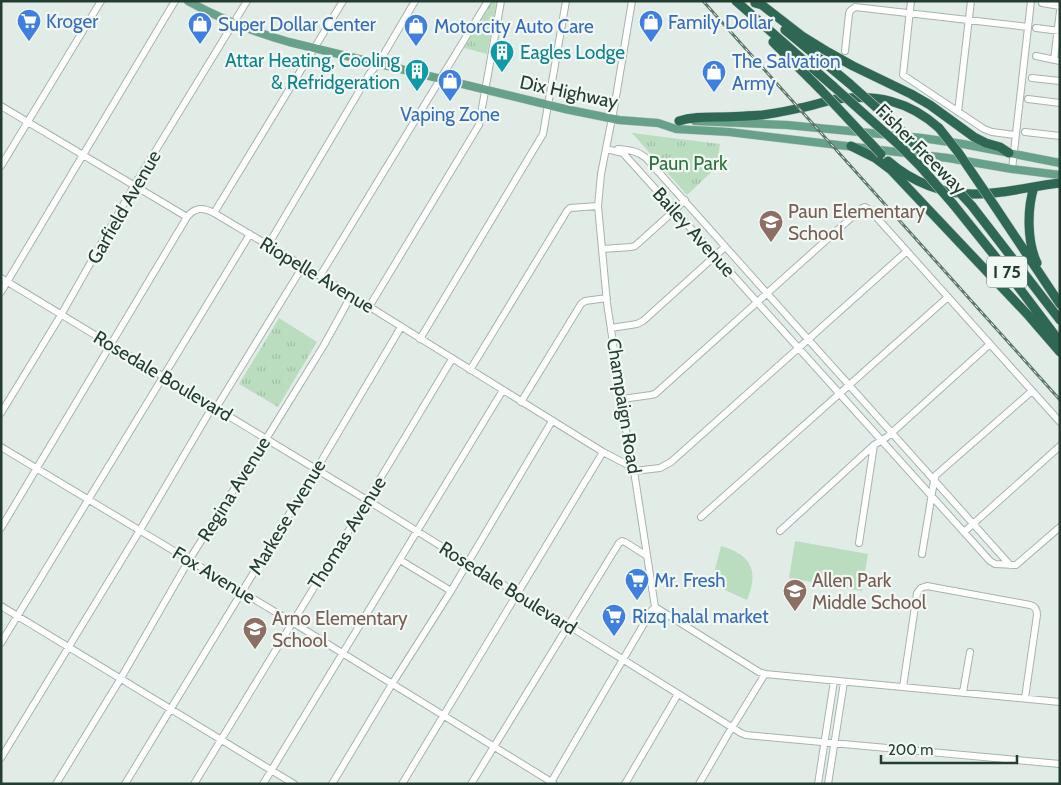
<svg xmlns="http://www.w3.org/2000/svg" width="1061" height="785" font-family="Cabin,sans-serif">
<defs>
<pattern id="park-tufts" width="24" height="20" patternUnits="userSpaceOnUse" patternTransform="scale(1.25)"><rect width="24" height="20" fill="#bbddbf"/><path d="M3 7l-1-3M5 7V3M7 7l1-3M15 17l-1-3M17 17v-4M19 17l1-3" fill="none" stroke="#a0bfa5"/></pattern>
</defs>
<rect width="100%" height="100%" fill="#e2ece6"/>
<path fill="#bbddbf" d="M795,541L868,554L862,591L789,578Z
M721,546C752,555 759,571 747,600L714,585L712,581Z"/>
<path fill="url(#park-tufts)" d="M492,1H497L487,54L464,48Z
M632,133L720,144L717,167L687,195Z
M279,318L317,342L278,407L239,384Z"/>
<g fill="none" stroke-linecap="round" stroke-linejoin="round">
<defs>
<path id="minor" d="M911,1L903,75L984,129L992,132L1015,135
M1042,3L1060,6
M1036,28L1060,31
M845,51L849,14L850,11L855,7L1028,27
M1036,56L1060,61
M1054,60L1060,11
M1032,78L1060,81
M1028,99L1060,103
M1,106L187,217
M958,112L971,1
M1025,132L1060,136
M606,149L623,153L990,561L995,564L1016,565L1060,527
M618,149C629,150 638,151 646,158L1010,565
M1,166L101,1
M1012,169L1031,1
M214,213L343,1
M268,245L370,73L378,64L415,1
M602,249L631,247L635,246L675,210L685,200
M320,276L488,1
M1,278L367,500L741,733L746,735L1060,764
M1,292L175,1
M369,307L479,125L501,1
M611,328L637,324L643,321L725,247
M420,339L543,134L566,1
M470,370L567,211L570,208L598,206
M622,399L651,395L655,394L862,208L865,207L870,210L1060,422
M521,402L581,304L585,301L607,298
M216,408L303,266
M1,413L61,315L134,186L247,1
M1,447L292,622L553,783
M634,471L660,468L671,462L907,251
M701,517L948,297
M1,528L187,217C195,207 203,207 214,213L320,276L603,452L626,464L632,466
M780,531L874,445
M964,532L1060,446
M859,543L874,445L887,437L990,344
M922,554L934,481L936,475L1032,391
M400,560L451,591
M1,606L294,784
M655,607L759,672L765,674L1060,702
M1,643L250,234
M903,687L917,593L921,588L927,586L1030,605C1035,606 1037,609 1037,615L1025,698
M963,692L970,652
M1,758L140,530L213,406
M56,784L121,678L189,560L266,439L324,345L351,296
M125,784L313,475L401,327
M194,784L371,494L452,359
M263,784L503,390
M332,784L392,684L451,591L552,421
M402,784L603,452
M471,784L619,543L622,541L625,542L647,556
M550,784L652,610L655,607L634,471L628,443L607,303L598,206L601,174L615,103L632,1
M625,784L678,694
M699,784L728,734L765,674
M818,784L834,681
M828,784L844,682"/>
<path id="major" d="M188,1C220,19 254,32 289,42L565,109L619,120L658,123L676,129L729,132L948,158L1012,169L1060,175
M695,121L787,125L922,138L963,144L1060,163"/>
<path id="highway" d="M736,1L834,87
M755,3L762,5L802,36L828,52L853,66L911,94L930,105L974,137L986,143L1000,147L1009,153
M785,30L850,84
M773,42L821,90
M679,121C691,117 704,117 717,117C732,117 747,116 762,115C775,113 788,111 800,108C812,106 825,101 837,99C877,94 909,101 939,128
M851,146L875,158L891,170L1028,315L1060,352
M888,161C912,182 944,195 976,194C1004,194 1032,186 1060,183
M1034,187C1027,209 1027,242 1037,263
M953,204L998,260L1060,342
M994,205L1060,304
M972,206L1060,320"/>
</defs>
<use href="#minor" stroke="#a5b4ac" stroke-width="8"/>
<use href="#major" stroke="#c1c9c6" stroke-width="9"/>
<use href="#highway" stroke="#c1c9c6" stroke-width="10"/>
<use href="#minor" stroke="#fff" stroke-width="6"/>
<use href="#major" stroke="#67a189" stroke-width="8"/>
<use href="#highway" stroke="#2e6854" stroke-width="9"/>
<defs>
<path id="rail" d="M703,1L1060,400"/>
</defs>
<use href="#rail" stroke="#5d786d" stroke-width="3"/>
<use href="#rail" stroke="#f2f8f4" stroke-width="1" stroke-dasharray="4" stroke-linecap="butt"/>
<defs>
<path id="highway-bridge" d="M850,84L896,125L940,171L972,206
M834,87L899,145L920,166L953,204
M821,90L881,154
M939,128L958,152L994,205"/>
</defs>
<use href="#highway-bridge" stroke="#c1c9c6" stroke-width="10" stroke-linecap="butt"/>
<use href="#highway-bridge" stroke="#2e6854" stroke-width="9"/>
</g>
<defs>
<symbol id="supermarket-pin" viewBox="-11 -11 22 30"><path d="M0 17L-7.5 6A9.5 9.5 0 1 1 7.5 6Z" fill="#3f7fe0" stroke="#f2f8f4"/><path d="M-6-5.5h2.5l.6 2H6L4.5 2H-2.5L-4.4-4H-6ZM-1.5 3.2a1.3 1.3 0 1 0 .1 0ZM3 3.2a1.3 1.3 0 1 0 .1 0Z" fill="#fff"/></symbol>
<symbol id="shop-pin" viewBox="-11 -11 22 30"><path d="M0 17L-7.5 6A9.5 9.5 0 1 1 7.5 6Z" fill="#3f7fe0" stroke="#f2f8f4"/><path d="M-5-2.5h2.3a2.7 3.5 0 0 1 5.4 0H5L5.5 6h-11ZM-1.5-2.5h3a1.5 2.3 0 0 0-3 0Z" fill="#fff"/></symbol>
<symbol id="building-pin" viewBox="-11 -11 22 30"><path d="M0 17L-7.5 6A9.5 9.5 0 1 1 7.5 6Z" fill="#0f9aa8" stroke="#f2f8f4"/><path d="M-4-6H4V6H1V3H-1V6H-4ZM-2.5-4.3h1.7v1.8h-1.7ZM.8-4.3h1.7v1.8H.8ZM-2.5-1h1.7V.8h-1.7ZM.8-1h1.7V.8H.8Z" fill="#fff"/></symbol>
<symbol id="school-pin" viewBox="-11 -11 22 30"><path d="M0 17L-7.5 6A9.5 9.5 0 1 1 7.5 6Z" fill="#8d6e63" stroke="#f2f8f4"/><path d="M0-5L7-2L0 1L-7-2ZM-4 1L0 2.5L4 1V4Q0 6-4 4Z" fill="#fff"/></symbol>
</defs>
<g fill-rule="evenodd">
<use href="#supermarket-pin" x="15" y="7" width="28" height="38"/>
<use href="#shop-pin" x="637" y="8" width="28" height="38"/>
<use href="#shop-pin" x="186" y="10" width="28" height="38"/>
<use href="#shop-pin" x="402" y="12" width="28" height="38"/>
<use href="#building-pin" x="488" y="38" width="28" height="38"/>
<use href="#building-pin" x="403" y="57" width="28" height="38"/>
<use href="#shop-pin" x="700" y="58" width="28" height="38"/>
<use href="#shop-pin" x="436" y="67" width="28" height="38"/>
<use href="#school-pin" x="757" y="208" width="28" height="38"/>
<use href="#supermarket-pin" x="623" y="566" width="28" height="38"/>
<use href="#school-pin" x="781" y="577" width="28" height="38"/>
<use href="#supermarket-pin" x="600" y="602" width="28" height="38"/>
<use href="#school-pin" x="241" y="615" width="28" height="38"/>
</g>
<g text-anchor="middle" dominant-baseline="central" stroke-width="4.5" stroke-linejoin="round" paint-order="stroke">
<rect fill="#f2f8f4" stroke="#60756c" stroke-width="1" x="987" y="256.5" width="40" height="31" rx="4"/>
<g font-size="18" font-weight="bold" fill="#223d32">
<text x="1007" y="272">I 75</text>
</g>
<g font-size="19" fill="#366cbe" stroke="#f2f8f4" text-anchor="start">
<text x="46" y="21">Kroger</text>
<text x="668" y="22">Family Dollar</text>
<text x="218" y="24">Super Dollar Center</text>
<text x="434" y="26">Motorcity Auto Care</text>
<text x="732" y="61">The Salvation<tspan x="732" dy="22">Army</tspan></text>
<text x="450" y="114" text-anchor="middle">Vaping Zone</text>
<text x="654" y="580">Mr. Fresh</text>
<text x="632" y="616">Rizq halal market</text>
</g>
<g font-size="19" fill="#0d838f" stroke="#f2f8f4" text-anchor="start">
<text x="520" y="52">Eagles Lodge</text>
<text x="400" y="60" text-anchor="end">Attar Heating, Cooling<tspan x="400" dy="22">&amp; Refridgeration</tspan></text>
</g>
<g font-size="19" fill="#223d32" stroke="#f2f8f4">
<text transform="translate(569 92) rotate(12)">Dix Highway</text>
<text transform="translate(921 149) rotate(45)">Fisher Freeway</text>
<text transform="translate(124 207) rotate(-60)">Garfield Avenue</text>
<text transform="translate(694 232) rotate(48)">Bailey Avenue</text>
<text transform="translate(317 275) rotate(31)">Riopelle Avenue</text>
<text transform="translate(163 376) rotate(31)">Rosedale Boulevard</text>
<text transform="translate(624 406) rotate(81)">Champaign Road</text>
<text transform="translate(234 489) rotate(-58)">Regina Avenue</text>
<text transform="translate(287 517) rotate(-59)">Markese Avenue</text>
<text transform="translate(347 533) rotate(-58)">Thomas Avenue</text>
<text transform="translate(214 575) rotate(31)">Fox Avenue</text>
<text transform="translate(508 588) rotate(32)">Rosedale Boulevard</text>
</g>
<g font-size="19" fill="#2d733d" stroke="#f2f8f4">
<text x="688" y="163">Paun Park</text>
</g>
<g font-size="19" fill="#785e54" stroke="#f2f8f4" text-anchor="start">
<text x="788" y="211">Paun Elementary<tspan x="788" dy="22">School</tspan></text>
<text x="812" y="580">Allen Park<tspan x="812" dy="22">Middle School</tspan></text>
<text x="272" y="618">Arno Elementary<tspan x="272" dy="22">School</tspan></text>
</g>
</g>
<rect width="1061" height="785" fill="none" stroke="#223d32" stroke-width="5"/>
<path d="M881 755v8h136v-8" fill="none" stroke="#223d32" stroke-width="2.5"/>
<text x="888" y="755" font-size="15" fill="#223d32" stroke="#f2f8f4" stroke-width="4" paint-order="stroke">200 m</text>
</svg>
